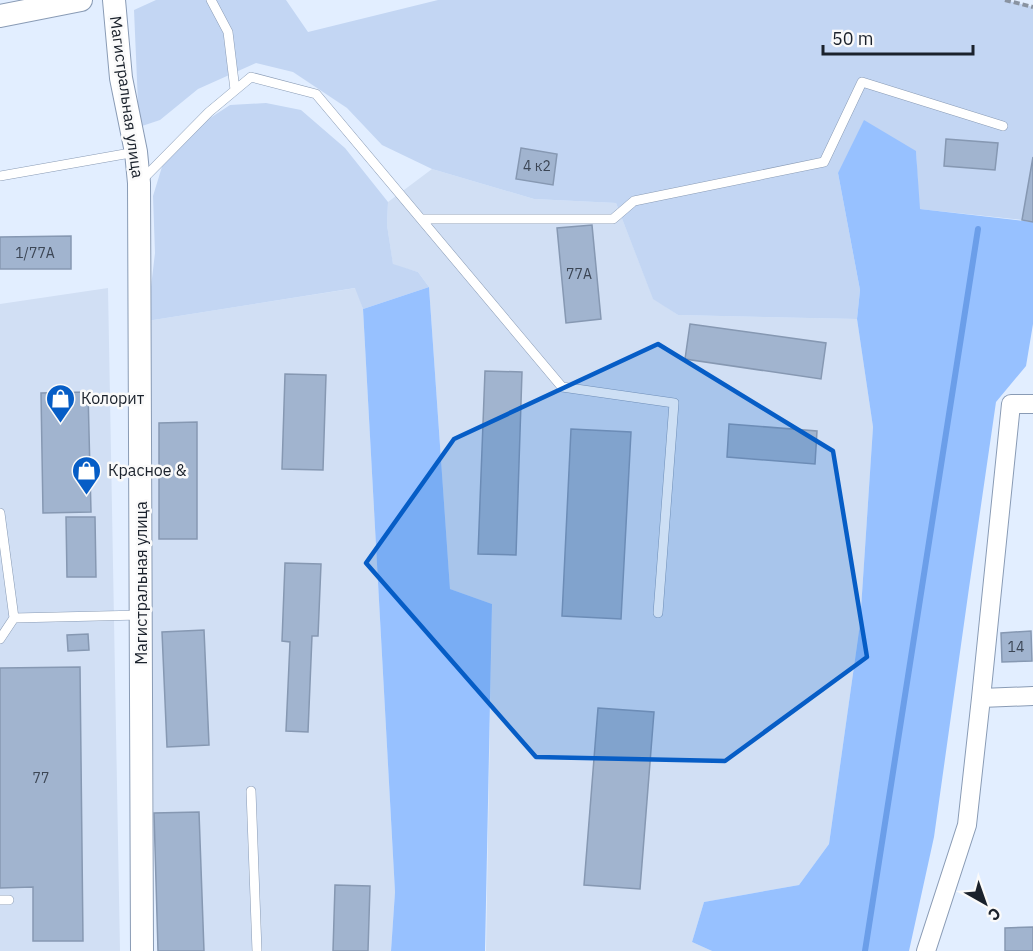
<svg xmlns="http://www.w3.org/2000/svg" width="1033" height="951" font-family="'IBM Plex Sans',sans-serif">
<rect width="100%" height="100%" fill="#e2eeff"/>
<path fill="#d1dff4" d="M432,169L534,199L616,203L653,298L678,315L857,319L873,427L860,624L829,844L799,885L704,902L692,942L712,951H486L492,604L450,589L429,287L418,272L393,265L387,225L388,202Z
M108,288L120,951H0V304Z
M356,288L363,309L395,892L391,951H158L154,813L147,321Z"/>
<path fill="#c3d6f3" d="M156,0H286L308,32L438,0H1005L1033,7V157L1022,220L919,209L916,151L838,173L860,290L857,319L678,315L653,299L616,203L534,199L432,169L382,145L347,108L293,72L256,63L198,89L160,120L139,127L134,10Z
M266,103L301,110L345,148L388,202L387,225L393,264L418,272L429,287L363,309L355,288L147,321L155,253L153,196L165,157L198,126L230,105Z"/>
<path fill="#97c1ff" d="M864,120L916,151L920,209L1033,222V324L1026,366L996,402L969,588L934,837L909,951H712L692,942L704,902L799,885L829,844L860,624L873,427L857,319L860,290L838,173Z
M429,287L450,589L492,604L485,951H391L395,892L363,309Z"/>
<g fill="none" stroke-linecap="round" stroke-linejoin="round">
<path stroke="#6b9ee9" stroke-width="6" d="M865,951L978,229"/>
</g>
<path fill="#a1b4cf" stroke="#8698b2" stroke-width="1.5" d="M946,139L998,143L995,170L944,166Z
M521,148L557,154L553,185L516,179Z
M1033,157V222L1022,220Z
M592,225L601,319L566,323L557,228Z
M71,236V269H0V237Z
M690,324L826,343L821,379L685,359Z
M485,371L522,372L516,555L478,554Z
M285,374L326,375L323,470L282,469Z
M88,392L91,512L43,513L41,393Z
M197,422V539H159V423Z
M729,424L817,431L815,464L727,457Z
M571,429L631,432L621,619L562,616Z
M66,517H95L96,577H67Z
M285,563L321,564L318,636H312L308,732L286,731L290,642L282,641Z
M204,630L209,745L167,747L162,632Z
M1031,631L1032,661L1002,662L1001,633Z
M88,634L89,650L68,651L67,635Z
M80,667L83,941H33V887L0,888V668Z
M598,708L654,712L640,889L584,885Z
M199,812L204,951H158L154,813Z
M335,885L370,886L368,951H333Z
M1033,927V951H1005V928Z"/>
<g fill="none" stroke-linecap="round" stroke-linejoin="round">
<defs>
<path id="service" d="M211,0L228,32L235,90
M0,176L136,152
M141,181L209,112L251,77L316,94L562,387L674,403L658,613
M421,219H613L634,201L824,162L862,82L1003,126
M0,513L14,618L0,639
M14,618L141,615
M251,791L257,951
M0,900H9"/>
<path id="minor" d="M981,698L1033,696
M926,951L967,825L981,698L1011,404H1033"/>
<path id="tertiary" d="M114,0L121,78L136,152L139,183L142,951
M0,16L81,0"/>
</defs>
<use href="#service" stroke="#899bb5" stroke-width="10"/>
<use href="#minor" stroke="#899bb5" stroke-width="20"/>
<use href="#tertiary" stroke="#899bb5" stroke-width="24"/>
<path stroke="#8993a1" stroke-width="4" stroke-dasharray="6 3" stroke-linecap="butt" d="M1005,0L1033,7"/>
<use href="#service" stroke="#fff" stroke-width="9"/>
<use href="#minor" stroke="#fff" stroke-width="18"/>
<use href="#tertiary" stroke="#fff" stroke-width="22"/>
</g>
<path fill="#065dc6" fill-opacity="0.2" stroke="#065dc6" stroke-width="4.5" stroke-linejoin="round" d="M658,344L833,451L867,657L725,761L536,757L366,563L454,439Z"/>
<defs>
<symbol id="shop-pin" viewBox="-11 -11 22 30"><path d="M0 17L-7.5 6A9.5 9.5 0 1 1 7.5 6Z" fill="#065dc6" stroke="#fafafa"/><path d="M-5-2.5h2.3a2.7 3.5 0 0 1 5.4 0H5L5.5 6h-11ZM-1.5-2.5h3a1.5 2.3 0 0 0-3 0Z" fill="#fff"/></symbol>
</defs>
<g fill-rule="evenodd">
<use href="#shop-pin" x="44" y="382" width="33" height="45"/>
<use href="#shop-pin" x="70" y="454" width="33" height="45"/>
</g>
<g text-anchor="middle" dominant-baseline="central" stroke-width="5" stroke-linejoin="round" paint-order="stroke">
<g font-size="14" fill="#3c4655">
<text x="537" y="166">4 к2</text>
<text x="35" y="253">1/77А</text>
<text x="579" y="274">77А</text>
<text x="1016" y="647">14</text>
<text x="41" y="778">77</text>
</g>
<g font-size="16" fill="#1b222c" stroke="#fafafa">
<text transform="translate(127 97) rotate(82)">Магистральная улица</text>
<text transform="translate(141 583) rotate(-90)">Магистральная улица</text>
</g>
<g font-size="16" fill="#1b222c" stroke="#fafafa" text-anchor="start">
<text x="81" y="398">Колорит</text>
<text x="108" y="470">Красное &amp;</text>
</g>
</g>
<g transform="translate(985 903) rotate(140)" stroke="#fafafa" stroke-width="4.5" paint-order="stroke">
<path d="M0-4.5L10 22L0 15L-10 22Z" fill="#1b222c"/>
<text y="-9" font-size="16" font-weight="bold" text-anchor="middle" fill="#1b222c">С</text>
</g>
<path d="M823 45v9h150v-9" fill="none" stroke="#1b222c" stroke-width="3"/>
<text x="832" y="45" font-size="18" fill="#1b222c" stroke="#fafafa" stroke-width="4.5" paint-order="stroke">50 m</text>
</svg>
